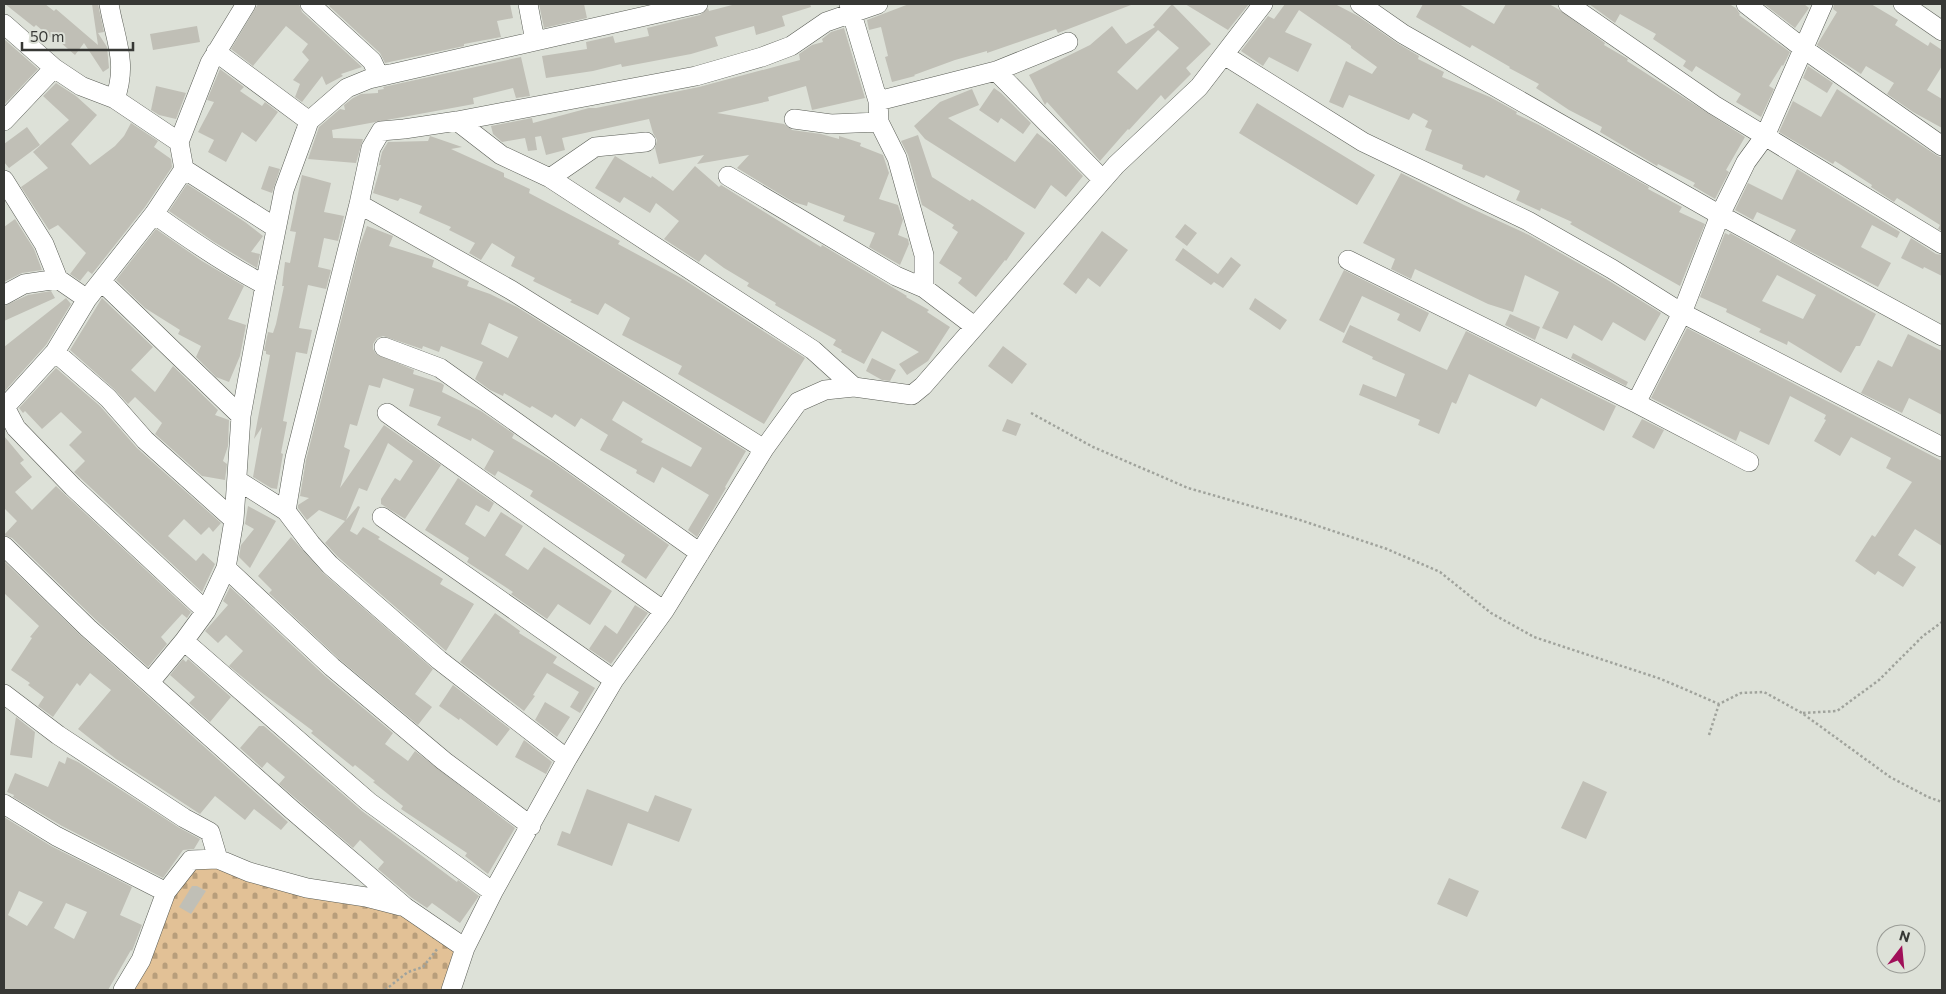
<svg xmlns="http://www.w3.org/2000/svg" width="1946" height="994" font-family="Commissioner,sans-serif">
<defs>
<pattern id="cemetery-stones" width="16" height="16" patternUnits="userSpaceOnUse" patternTransform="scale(1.25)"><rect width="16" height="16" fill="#e2c196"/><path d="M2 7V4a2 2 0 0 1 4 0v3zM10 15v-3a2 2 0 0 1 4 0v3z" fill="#b89e7b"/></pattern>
</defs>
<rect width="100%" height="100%" fill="#dde1d8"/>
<path fill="url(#cemetery-stones)" d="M191,860L366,897L465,948L451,990H123Z"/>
<path fill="#c0bfb6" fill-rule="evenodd" d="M5,4H45L54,11L56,9L98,45L92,4H98L104,32L98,33L107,47L109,68L103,72L84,43L75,55L60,42L58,44L36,25L34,27Z
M258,4H299L302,12L362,67L341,74L343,76L326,85L322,76L302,102L295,97L300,84L293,80L309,60L302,52L308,44L286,26L253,66L231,49Z
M331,4H510L513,18L497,21L501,37L464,44V46L385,63L380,53L329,6Z
M539,4H584L587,18L544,28Z
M736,4H810L811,7L782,16L785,26L756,35L754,26L715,37L718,46L691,54L622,67L621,64L593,71L546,78L542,56L587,49L586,42L613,36L615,43L649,36L647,28L700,15L708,8L709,11Z
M909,4H1130L1131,5L1058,33L1056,29L987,53V51L955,60L914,75L915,76L892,82L885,57L888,56L881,27L869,30L867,20Z
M1172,4L1211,44L1186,68L1191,74L1165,100L1161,95L1129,130L1128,129L1100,161L1047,102L1045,105L1044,103L1029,75L1090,45L1112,26L1126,44L1155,27L1153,25ZM1158,30L1179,48L1137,90L1117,72Z
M1185,4H1249L1228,30Z
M1285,4H1335L1358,16L1397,43L1419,56L1418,59L1444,72L1442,77L1490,97L1517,112L1516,114L1539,125L1649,187L1648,189L1682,207L1679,212L1705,224L1680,286L1570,224L1572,222L1541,208L1540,211L1516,200L1520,191L1486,175L1484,178L1462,169L1463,165L1425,150L1432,130L1425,127L1428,121L1413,113L1409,120L1349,95L1343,108L1329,102L1346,61L1372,74L1377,67L1351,48V46L1299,10L1285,32L1312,44L1298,72L1269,57L1263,66L1241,51L1268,16L1274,19Z
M1423,4H1459L1494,24L1506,4H1549L1558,9L1605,43L1604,45L1628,59L1627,61L1745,137L1726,170L1729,172L1715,199L1693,186L1695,183L1658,164L1657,166L1600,132L1602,127L1569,110L1536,88L1539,84L1509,68L1510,67L1472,45L1470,48L1416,17Z
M1589,4H1729L1736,8L1740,14L1739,15L1790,52L1783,66L1782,65L1769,86L1774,89L1761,117L1736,102L1741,94L1696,66L1692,72L1683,66L1686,61L1653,39L1656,34L1620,14L1615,23Z
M1764,4H1804L1809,8L1795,28Z
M1834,4H1871L1898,20L1895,25L1928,46L1930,42L1942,50V66L1927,90L1942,99V128L1913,112L1887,94L1894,83L1866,66L1861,74L1817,45L1837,12L1833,9Z
M197,26L200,42L153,50L150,34Z
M844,28L865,98L812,110L806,86L768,97L769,101L717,113L784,124L792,130L821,134L839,139V136L861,143L860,146L883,155L889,173L879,199L898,205L903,220L898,235L908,239L909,244L900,265L869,247L875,233L843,221L845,216L808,202L807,206L793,202L737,168L749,155L697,164L704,155L659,164L655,148L657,140L653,133L649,119L562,138L565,150L546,155L541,136L535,137L537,150L528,151L525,138L502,142L493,134L491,126L532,118L533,123L589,108H596L699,87L800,60L799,54L812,45L823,42L822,39L831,32Z
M4,39L38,69L4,105Z
M521,57L530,96L516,98L513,88L473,98L474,104L332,130L333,138L363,139L356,163L308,159L319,127L340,109L345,110L344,105L353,98L361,94L378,93V90L384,89L383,87Z
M1808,66L1833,83L1827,93L1803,78Z
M220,69L244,87L240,91L262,106L265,102L278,112L256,142L242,132L226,162L208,152L214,140L198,132L214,102L207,100Z
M56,83L76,96L97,115L71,144L90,165L115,146L124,136L131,123L158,141L154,147L171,159L172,167L145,207L92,274L88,271L80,281L70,274L86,253L58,225L49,230L21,187L48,168L33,152L69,120L43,96Z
M156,86L186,93L176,119L159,115L151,110Z
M994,88L1001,93L1031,123L1023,134L1001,118L998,123L979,110Z
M972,89L979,105L948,118L1015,162L1037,133L1054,146L1083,176L1066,197L1051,185L1035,209L925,139L914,126L940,102Z
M1837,89L1936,155L1942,158V231L1938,229L1940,225L1897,198L1894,202L1871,187L1872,185L1835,161L1833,164L1779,132L1793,101L1821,117Z
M1257,103L1375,175L1357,205L1239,133Z
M27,127L40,145L9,168L4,162V144Z
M918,135L932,177L970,201L972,199L1025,233L1006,261L1005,260L976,297L958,283L962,278L939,263L958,232L952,228L954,225L922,205L908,155L901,141Z
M430,136L462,147L451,149L504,173V177L530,189L529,193L620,241L618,244L683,279L805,358L764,424L678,374L682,366L622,335L630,318L605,303L598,315L570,302L572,300L533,281L535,278L511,266L515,257L492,243L481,260L469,253L475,243L449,230L451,227L419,213L422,206L400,198L398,201L373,193L381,165H379L382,152L388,142L428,141Z
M615,156L651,178L652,176L673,191L695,166L719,187L721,185L821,247L822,245L907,296L906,297L929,310L927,312L950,327L928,361L907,375L899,364L919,352L882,331L864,364L841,352L842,350L833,345L836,340L775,305L776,303L747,286L749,283L724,268L705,254L699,262L664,239L679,221L656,203L650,213L624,197L620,203L595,188Z
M269,166L280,169L272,193L261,189Z
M1797,169L1900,232L1897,238L1872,225L1861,247L1891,263L1878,287L1790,241L1796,230L1757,212L1753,220L1735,210L1748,183L1782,200Z
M1401,173L1464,205L1529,235L1606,279L1661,313L1645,341L1613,322L1602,341L1574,325L1567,339L1542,328L1559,292L1525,275L1513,312L1488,304L1415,269L1411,279L1391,269L1395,259L1363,243Z
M302,175L331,183L324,212L344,216L338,241L324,238L318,267L331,270L326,289L308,285L299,328L312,330L307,354L296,352L283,421L287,422L281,453L283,454L277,489L271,488L253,477L262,427L254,439L270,355L266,354V351H264L268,332L273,333L276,324L284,286H282L285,262L290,263L296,232L290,231Z
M187,184L245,222L263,236L251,252L260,254L257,268L214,242L169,211Z
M15,219L34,249L42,270L22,273L4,282V227Z
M1185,224L1197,233L1187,246L1175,237Z
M367,226L393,236L389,246L434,260L432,267L469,281L467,286L490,294L517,307L746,451L725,487L726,488L697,537L688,530L709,495L662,467L654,483L636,473L637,470L600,450L608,435L581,418L575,427L555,414L552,418L532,406L530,408L504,393L503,396L490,390L475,379L483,362L441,346L439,352L423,346L422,349L383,336L377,338L373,344V349L376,354L414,370L413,374L441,383L444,385L442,392L481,411L514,434L512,438L553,462L669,545L646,579L621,562L625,555L530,496L533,491L498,471L495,476L484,469L494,451L472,438L471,441L437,425L441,417L409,406L414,389L383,378L380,388L369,385L357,426L350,424L344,447L350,450L340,488L384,425L441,465L405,519L381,504V499L395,478L400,481L413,461L388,443L367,491L359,488L346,520L358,506L360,507L350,531L357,535L363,527L380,537L378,539L443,579L440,584L474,604L446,651L338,557L325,543L345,521L319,510L307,520L298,508V505L309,498L300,496L306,460L360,245ZM489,323L518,337L508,358L481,344ZM623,401L702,448L691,467L641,442L643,439L612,420Z
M156,229L202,261L244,286L228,319L246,325L240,356L229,382L216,377L196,357L201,346L178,334L180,330L145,308L116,280Z
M1102,231L1128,250L1100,287L1088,278L1076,294L1063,284Z
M1725,233L1729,235L1730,233L1876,314L1860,346H1856L1841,373L1788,341L1787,345L1759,332L1761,329L1726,312L1727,309L1700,297ZM1777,275L1816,295L1803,319L1762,301Z
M1911,238L1936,254L1942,255V276L1924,267L1923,269L1901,258Z
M1183,248L1218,274L1231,257L1241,265L1223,288L1214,282L1211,285L1175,260Z
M1344,270L1429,313L1420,332L1397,320L1400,314L1362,296L1344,333L1319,320Z
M51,291L55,298L4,321V306L28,295Z
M66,298L71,304L46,345L4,392V347Z
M102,298L153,347L131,370L155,392L173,366L218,410L215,415L229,420L228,446L223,461L227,464L225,480L202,476L155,434L162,423L135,397L128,404L115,390L70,350Z
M1255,298L1287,320L1280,330L1249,309Z
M1510,314L1540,327L1535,340L1505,325Z
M1350,325L1447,370L1466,331L1616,406L1604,431L1541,398L1536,407L1469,374L1456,404L1452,402L1439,434L1418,425L1420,420L1359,395L1363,384L1396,397L1405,374L1372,359L1373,357L1342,342Z
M1687,328L1942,461V546L1915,529L1898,555L1916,567L1903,587L1878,571L1875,575L1855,561L1872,535L1875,537L1912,482L1886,468L1891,458L1851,437L1840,456L1814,441L1826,420L1824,419L1826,415L1790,396L1769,445L1740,431L1736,441L1651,398Z
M1908,334L1942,351V415L1909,398L1902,413L1861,393L1878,360L1892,367Z
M1003,346L1027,364L1012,384L988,366Z
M1573,353L1628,382L1626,386L1571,358Z
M872,358L896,370L890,381L882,380L866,371Z
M56,368L100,406L137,448L221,523L213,532L209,527L201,535L184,519L168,536L196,561L203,553L215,564L202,592L74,472L85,461L69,445L82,432L61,412L42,429L25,411L23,413L19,408Z
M1007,419L1021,424L1016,436L1002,431Z
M1642,419L1664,430L1654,449L1632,437Z
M4,436L24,460L20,463L32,477L15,492L32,510L56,486L191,612L187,618L182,614L161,637L167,644L148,667L96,620L12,538L4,535L17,521L4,508Z
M458,478L494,503L489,512L476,505L465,524L485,537L501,512L523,526L505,555L528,570L544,547L612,591L590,625L558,604L547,619L511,594L513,592L467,562L469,558L425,530Z
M248,506L276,521L250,568L239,557L241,545L254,529L245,524Z
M291,537L323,573L433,669L415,694L432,707L418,725L339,659L269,593L272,590L258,576Z
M4,561L81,636L288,822L281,830L254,809L245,820L215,796L200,814L116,759L78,729L111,690L90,673L80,686L77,683L53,717L38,706L44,697L28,685L30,683L11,670L32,638L30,637L39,626L4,593Z
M230,587L325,676L393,733L385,744L408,761L415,751L515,828L488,874L465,856L467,853L401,809L403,806L373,782L375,781L355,765L353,767L311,733L313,731L258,690L229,666L243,651L226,635L218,643L205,631L228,605L223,601Z
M635,605L648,613L611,664L589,649L605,625L617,634Z
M495,613L520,631L519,633L557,657L553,663L595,688L580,713L570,707L579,692L547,673L533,695L535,696L524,711L460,662Z
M183,659L186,662L188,659L231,697L210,722L189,703L195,697L170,675Z
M453,685L510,729L497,746L460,718L459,720L439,706Z
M545,702L570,717L557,737L535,720Z
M16,717L35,732L32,758L10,755Z
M259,726H264L362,811L457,882L458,880L479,896L460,923L432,903L427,908L412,898L378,869L384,862L360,840L353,848L279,784L285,777L267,762L262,768L240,748Z
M524,740L552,762L546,774L515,757Z
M67,757L78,762L178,827L200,839L194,849L183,850L163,878L62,826L13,797L14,795L7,792L15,773L48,787L59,761L65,764Z
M1583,781L1607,792L1586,839L1561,828Z
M587,789L648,812L655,795L692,809L679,842L628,823L612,866L557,845L562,831L570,834Z
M4,817L51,846L132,887L120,915L142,925L132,951L131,950L108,990H4ZM19,891L43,902L27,926L8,915ZM66,903L87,912L74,939L54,928Z
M1449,878L1479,891L1467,917L1437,904Z
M192,886H197L206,891L191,914L179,907Z"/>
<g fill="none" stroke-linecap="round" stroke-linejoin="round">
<defs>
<path id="minor" d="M109,4C115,39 128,63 115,99
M310,4L372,61L379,76L389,74
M528,4L535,41
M849,4L878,101L879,122L897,158L924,255V288
M1360,4L1403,34L1720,215L1942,336
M1568,4L1714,105L1942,244
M1746,4L1804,49L1942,146
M1903,4L1942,31
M4,24L54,68L81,86L115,99L179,142
M216,52L309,121
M1224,55L1363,142L1528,221L1612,269L1682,313L1942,447
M996,71L1103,180
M878,101L996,71L1068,42
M794,119L831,124L879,122
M4,121L54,68
M457,121L501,155L550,178L813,350L854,387
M184,169L276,228
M728,176L896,276L924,288L974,326
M550,178L595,147L646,142
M4,180L44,244L58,279L87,299
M359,204L511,290L764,449
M154,214C190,240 225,264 265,285
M1348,260L1636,403L1749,462
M101,281L241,416
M4,295L24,284L58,279
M384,347L440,368L700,553
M55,352L108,398L145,440L234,520
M1636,403L1682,313L1720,215L1746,162L1765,136L1823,4
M387,413L664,611
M237,480L286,511L311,544L330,565L439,660L567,759
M286,511L295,458L359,204L371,148L381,131L404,129L457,121L696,76L762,57L791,46L826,22L878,4
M382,517L614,680
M4,546L88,628L291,809L405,907L465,948
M226,568L332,667L444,761L531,826
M206,611L73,487L16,428L5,407L55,352L87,299L154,214L184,169L179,142L210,63L246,4
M184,641L369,802L493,892
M150,682L184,641L206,611L226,568L234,520L241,416L265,285L284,190L306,130L309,121L347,88L369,79L698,4
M4,694L58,735L184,818L210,832L218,859
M4,804L56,836L166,892
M123,990L141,960L166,892L191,860L218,859L249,872L307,888L366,897L401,906
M451,990L465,948L493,892L567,759L614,680L664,611L764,449L798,402L825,390L854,387L912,395L923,386L1116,165L1199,87L1263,4"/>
</defs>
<use href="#minor" stroke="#5a5d56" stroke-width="20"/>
<path stroke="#a0a39c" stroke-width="2.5" stroke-dasharray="2.5 2.5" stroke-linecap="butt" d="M1031,413L1093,447L1188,488L1300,520L1387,549L1440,572L1491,613L1534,637L1661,679L1719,704L1741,693L1764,692L1802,713L1890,777L1928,797L1942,802
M1803,713L1837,711L1879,680L1923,636L1942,622
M1709,735L1719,704
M385,990L408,972L423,967L438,948"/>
<use href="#minor" stroke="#fff" stroke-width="19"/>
</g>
<rect width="1946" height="994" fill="none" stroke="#373835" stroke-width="10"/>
<g transform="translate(1901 949) rotate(16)"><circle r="24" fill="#dde1d8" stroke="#9b9d97"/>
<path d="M0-4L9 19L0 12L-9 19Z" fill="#a01059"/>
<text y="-8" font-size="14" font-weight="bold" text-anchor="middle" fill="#373835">N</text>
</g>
<path d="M22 42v8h111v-8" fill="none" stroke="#373835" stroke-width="2.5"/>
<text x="30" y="42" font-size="15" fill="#373835" stroke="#dde1d8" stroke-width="4" paint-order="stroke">50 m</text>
</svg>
